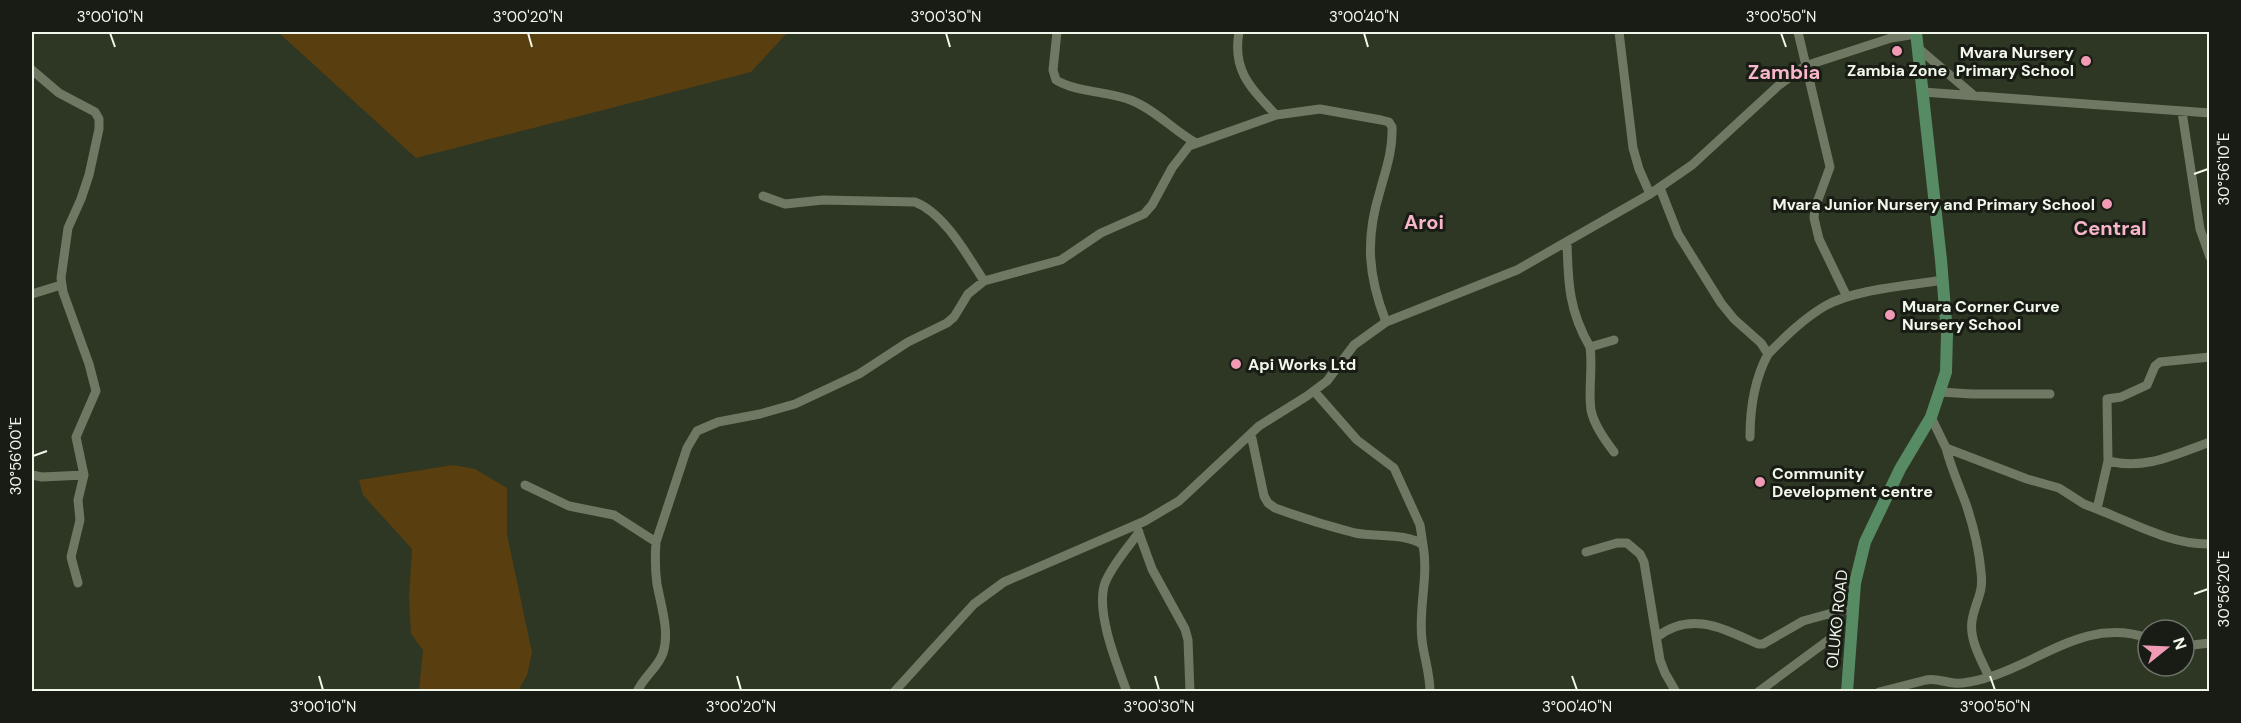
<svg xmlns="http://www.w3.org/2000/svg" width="2241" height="723" font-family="'DM Sans',sans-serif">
<rect width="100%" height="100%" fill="#2e3723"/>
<path fill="#593e10" d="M278,32H788L751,72L416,158Z
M453,465L475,469L507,488V534L532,653L527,675L518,691H419L423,650L411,634L409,597L412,549L363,495L359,480Z"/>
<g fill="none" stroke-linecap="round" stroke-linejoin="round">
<path stroke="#6e7862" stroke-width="9" d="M1057,32L1053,70L1056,80C1077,93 1110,91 1133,101C1157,111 1174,131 1196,143
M1239,32C1232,71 1251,88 1276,115L1320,109L1381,120L1389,122L1392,127C1393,150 1386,169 1380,191C1365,239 1368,276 1386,322
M1619,32L1633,148L1639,169L1650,194
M1798,32L1830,167L1815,208L1814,218L1819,239L1847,297
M1918,48L1972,94
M32,70L59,93L95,112L99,119V129L89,175L81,199L68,228L61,278L63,292L89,364L96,391L76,437L84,475L78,500L80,520L71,557L78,583
M1923,92L2210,113
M2182,112L2200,229L2210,257
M1660,188L1678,234L1721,303L1734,319L1761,343L1768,354C1754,380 1750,408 1750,437
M763,196L785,204L823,200L915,202C944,213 967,255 984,281
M1567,242C1568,283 1569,311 1590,347L1614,340
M32,294L61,285
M1590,347C1593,368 1588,389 1591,410C1594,425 1605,440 1614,452
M1768,354C1786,336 1803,319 1825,306C1855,289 1908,286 1943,280
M1314,391L1357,440L1394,468L1420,525L1423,545
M1940,392L1972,394H2050
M1931,417L1946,448L2027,479L2059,488L2084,504L2097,509L2108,461L2107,399L2121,397L2147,385L2155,366L2160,362L2210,357
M1251,434L1264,496L1268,503L1275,508C1302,518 1328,526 1355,533C1375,537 1408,533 1423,545C1429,576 1418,609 1422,640C1424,658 1430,673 1430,692
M1946,448C1951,468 1959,485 1966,504C1973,525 1979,549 1981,572C1984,594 1975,601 1972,621C1969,640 1982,661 1989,677
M2108,461C2146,470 2174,455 2210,442
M32,475L42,477L84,475
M525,485L569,506L614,515L656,542C655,556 655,570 657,584C661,606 670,632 663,653C658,668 643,677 637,692
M2097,509C2133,523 2171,545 2210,544
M1136,525L1152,569L1185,629L1188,640L1190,692
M656,542L687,448L697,431L718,422L760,414L795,404L859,374L908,342L947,323L954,317L968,294L984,281L1061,260L1101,233L1144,214L1152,205L1172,168L1189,146L1276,115
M1586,552L1617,543H1627L1640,554L1644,562L1660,660L1665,673L1676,692
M1657,637C1691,610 1724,629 1758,644H1763L1803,621L1832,613
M2184,646L2210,643
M894,692L974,604L1004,582L1145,521L1179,501L1259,426L1307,396L1327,381L1354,345L1386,322L1517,270L1650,194L1692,165L1779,85L1805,66L1891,38L1916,34
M1127,692C1117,665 1095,611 1105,583C1112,565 1128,548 1139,532
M1758,692L1834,636L1836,631L1832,613L1854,608
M1879,692L1926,680C1936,678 1944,682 1954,683C1965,684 1975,681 1986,678C2042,662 2084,617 2148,638"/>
<path stroke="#568b63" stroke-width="12" d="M1847,692L1855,583L1865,542L1900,469L1931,417L1946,372L1947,334L1941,260L1916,32"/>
</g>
<path fill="none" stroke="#f1f7ea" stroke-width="2" d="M110,33L115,47M528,33L532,47M946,33L950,47M1364,33L1368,47M1781,33L1786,47M2194,174L2208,169M33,456L47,451M2194,594L2208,589M319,676L323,690M737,676L741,690M1155,676L1159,690M1572,676L1577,690M1990,676L1995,690"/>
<g fill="#f09ab6" stroke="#181c14" stroke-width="2">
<circle cx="1897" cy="51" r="6"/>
<circle cx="2086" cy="61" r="6"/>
<circle cx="2107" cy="204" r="6"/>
<circle cx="1890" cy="315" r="6"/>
<circle cx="1236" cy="364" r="6"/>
<circle cx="1760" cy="482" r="6"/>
</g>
<g text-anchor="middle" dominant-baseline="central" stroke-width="6" stroke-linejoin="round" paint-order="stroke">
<g font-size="16" font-weight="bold" fill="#f1f7ea" stroke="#181c14" text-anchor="start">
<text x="2074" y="52" text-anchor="end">Mvara Nursery<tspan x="2074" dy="18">Primary School</tspan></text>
<text x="1897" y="70" text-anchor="middle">Zambia Zone</text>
<text x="2095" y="204" text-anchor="end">Mvara Junior Nursery and Primary School</text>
<text x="1902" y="306">Muara Corner Curve<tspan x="1902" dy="18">Nursery School</tspan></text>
<text x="1248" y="364">Api Works Ltd</text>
<text x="1772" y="473">Community<tspan x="1772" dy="18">Development centre</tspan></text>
</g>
<g font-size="16" fill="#f1f7ea" stroke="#181c14">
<text transform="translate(1837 619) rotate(-84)">OLUKO ROAD</text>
</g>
<g font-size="20" font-weight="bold" fill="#f7b6ca" stroke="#181c14">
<text x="1784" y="72">Zambia</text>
<text x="1424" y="222">Aroi</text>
<text x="2110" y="228">Central</text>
</g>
</g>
<rect width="2241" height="723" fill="none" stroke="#181c14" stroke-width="66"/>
<g transform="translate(2166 648) rotate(72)"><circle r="28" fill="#181c14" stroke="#6f746a" stroke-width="1.5"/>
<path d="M0-4.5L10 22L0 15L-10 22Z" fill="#f09ab6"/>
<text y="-9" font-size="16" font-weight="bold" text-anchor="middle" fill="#f1f7ea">N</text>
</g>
<rect x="33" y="33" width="2175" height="657" fill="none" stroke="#f1f7ea" stroke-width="2"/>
<g font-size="15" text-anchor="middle" fill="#f1f7ea">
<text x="110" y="22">3°00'10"N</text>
<text x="528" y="22">3°00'20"N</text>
<text x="946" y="22">3°00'30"N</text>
<text x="1364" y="22">3°00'40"N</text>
<text x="1781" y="22">3°00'50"N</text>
<text transform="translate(2224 169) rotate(-90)" y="5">30°56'10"E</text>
<text transform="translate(16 456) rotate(-90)" y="5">30°56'00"E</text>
<text transform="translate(2224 589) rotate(-90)" y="5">30°56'20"E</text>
<text x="323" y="712">3°00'10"N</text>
<text x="741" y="712">3°00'20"N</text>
<text x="1159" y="712">3°00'30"N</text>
<text x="1577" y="712">3°00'40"N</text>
<text x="1995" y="712">3°00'50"N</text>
</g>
</svg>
